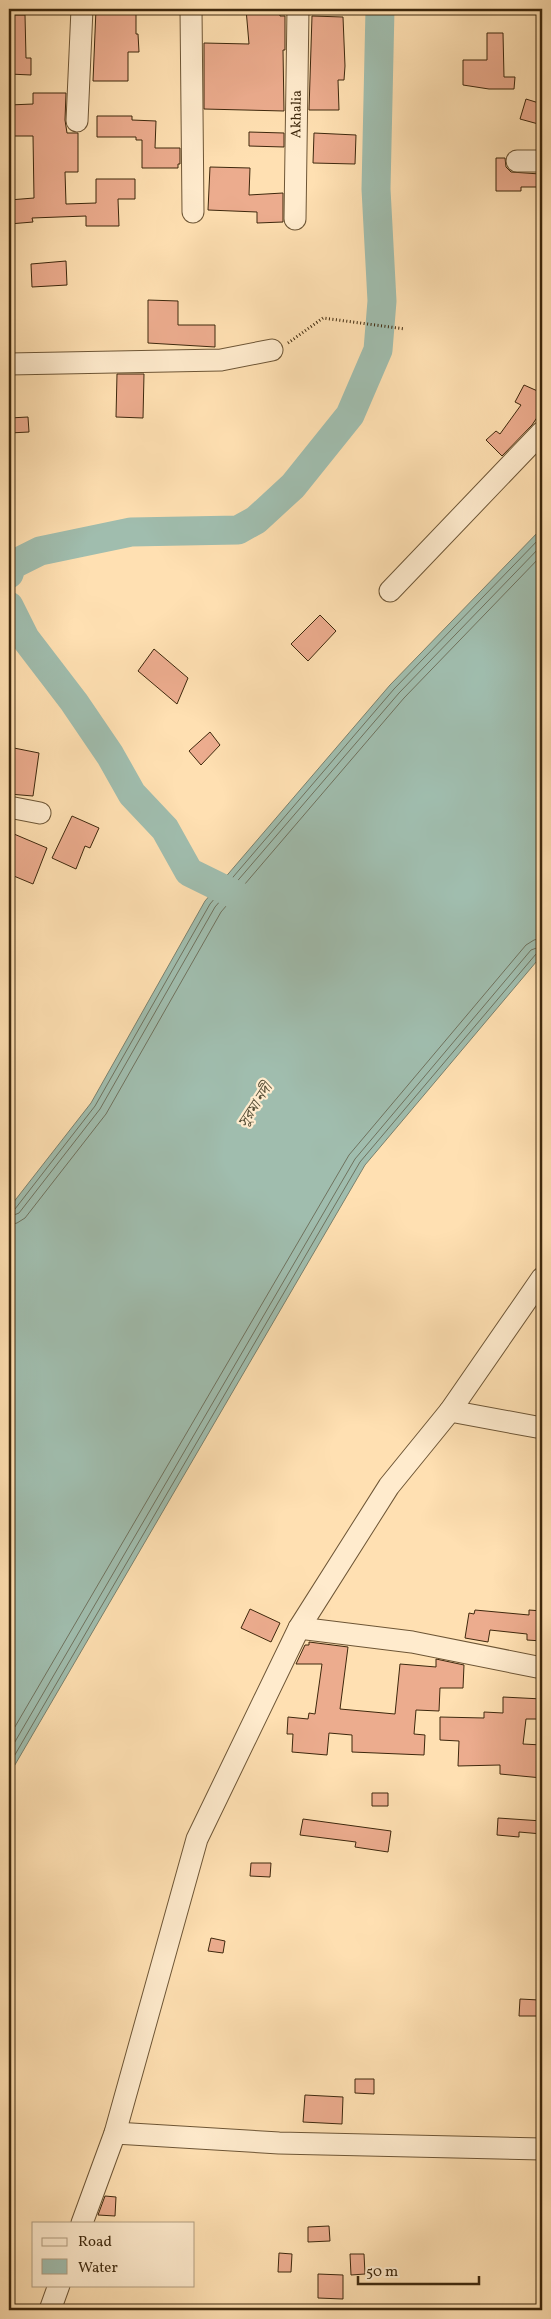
<svg xmlns="http://www.w3.org/2000/svg" width="551" height="2319" font-family="Vollkorn,'Noto Serif Bengali',serif">
<rect width="100%" height="100%" fill="#ffe0b2"/>
<filter id="stains"><feTurbulence type="fractalNoise" baseFrequency=".004" numOctaves="4"/><feColorMatrix values="0 0 0 0 .2 0 0 0 0 .09 0 0 0 0 .02 0 0 0 .5 -.17"/></filter>
<radialGradient id="worn" r=".72"><stop offset=".6" stop-color="#630" stop-opacity="0"/><stop offset="1" stop-color="#630" stop-opacity=".3"/></radialGradient>
<path fill="#a0bdae" stroke="#79816e" d="M542,528V955L365,1165L9,1775V1208L91,1103L205,901L390,685Z"/>
<g fill="none" stroke-linecap="round" stroke-linejoin="round">
<path stroke="#6f725e" stroke-width="1" d="M9,1211L15,1209L95,1106L210,904L394,689L542,536
M9,1217L19,1213L100,1109L215,907L399,693L542,545
M9,1225L17,1223L25,1218L106,1114L221,912L404,698L542,555
M9,1737L349,1155L526,945L534,940L542,938
M9,1752L355,1159L531,950L542,946
M9,1765L360,1162L536,954L542,952"/>
<path stroke="#a0bdae" stroke-width="29" d="M9,574L12,565L40,551L131,532L238,530L256,520L293,486L350,415L378,350L382,301L376,189L380,9
M9,606L25,638L74,702L110,755L132,794L165,829L189,872L254,904"/>
</g>
<path fill="#ecac8e" stroke="#3e280d" d="M96,9H136V34H138L139,52H128V81H93Z
M246,9H279L280,16H285V50H283L284,111L204,109V43L249,44Z
M9,15H25L26,58H31V75L9,74Z
M312,16L343,17L345,66L344,80H338L339,110H309Z
M487,33H503L504,77H515L514,89H489L463,85V60H487Z
M33,93H66L65,120L67,133H78V172H65L66,204L96,203V179H135V199H118L119,226H86V216L32,218L33,222L9,224V200L34,198L33,136H9V105L33,104Z
M526,99L542,104V125L520,119Z
M97,116H132V120L156,121L155,148H180V164H178V168H142V140H136V137H97Z
M249,132L284,133V147L249,146Z
M314,133L356,135L355,164L313,163Z
M496,158H505L506,167L511,172L540,174V187H521V191H496Z
M210,167L250,168L249,195L283,193V222L257,223V212L208,210Z
M66,261L67,285L32,287L31,264Z
M148,300L178,301V325H215V347L148,343Z
M117,374H144L143,418L116,417Z
M524,385L542,393V410L532,425L502,456L486,440L496,431L500,434L521,405L515,402Z
M28,417L29,432L9,433V418Z
M320,615L336,631L308,661L291,644Z
M154,649L188,678L177,704L138,671Z
M210,732L220,745L201,765L189,751Z
M9,747L39,753L33,796L9,794Z
M72,816L99,828L90,848L85,846L76,869L52,858Z
M14,834L47,848L33,884L9,874V847Z
M250,1609L280,1623L271,1642L241,1628Z
M475,1610L529,1615V1610L542,1611V1641L527,1640V1634L490,1630L488,1642L465,1638L469,1613L474,1614Z
M309,1642L348,1647L340,1709L395,1714L400,1664L436,1667V1659L464,1665L463,1688H440L439,1711L416,1710L414,1734L425,1735L424,1755L352,1752V1735L329,1733L327,1755L292,1752L293,1734H287L288,1717L308,1719L309,1713L315,1714L322,1664H296L305,1645H309Z
M503,1697L542,1699V1719H526L523,1744L542,1745V1778L500,1774V1765L458,1766L459,1741L440,1740V1717L484,1718V1712L503,1713Z
M372,1793H388V1806H372Z
M498,1818L542,1821V1834L519,1832V1837L497,1835Z
M303,1819L391,1831L388,1852L355,1847L356,1842L300,1835Z
M251,1863H271L270,1877L250,1876Z
M211,1938L225,1941L223,1953L208,1951Z
M520,1999L539,2000L538,2016H519Z
M355,2079H374V2094L355,2093Z
M305,2095L343,2097L342,2124L303,2122Z
M105,2196L116,2197L115,2216L98,2215Z
M329,2226L330,2241L308,2242V2227Z
M279,2253L292,2254L291,2272H278Z
M350,2254H364L365,2274L351,2275Z
M318,2274L343,2275V2299L318,2298Z"/>
<g fill="none" stroke-linecap="round" stroke-linejoin="round">
<defs>
<g id="minor">
<path d="M191,9L193,212"/>
<path d="M77,121L82,9"/>
<path d="M517,161H542"/>
<path id="s1" d="M295,219L298,9"/>
<path d="M9,364L221,360L272,350"/>
<path d="M390,591L542,432"/>
<path d="M9,807L40,813"/>
<path d="M450,1411L542,1428"/>
<path d="M299,1628L412,1642L542,1668"/>
<path d="M115,2133L279,2143L542,2149"/>
<path d="M82,2223L115,2133L197,1839L299,1628L389,1486L450,1411L542,1278"/>
<path d="M50,2310L59,2285"/>
</g>
</defs>
<use href="#minor" stroke="#6e5636" stroke-width="23"/>
<path stroke="#3e280d" stroke-width="3" stroke-dasharray="1 2.5" stroke-linecap="butt" d="M288,343L323,318L405,329"/>
<use href="#minor" stroke="#ffebcd" stroke-width="21"/>
</g>
<g text-anchor="middle" dominant-baseline="central" stroke-width="4.5" stroke-linejoin="round" paint-order="stroke">
<g font-size="14" fill="#3e280d" stroke="#ffebcd">
<text stroke="none"><textPath href="#s1" startOffset="105">Akhalia</textPath></text>
</g>
<g font-size="15" font-style="italic" fill="#564d35" stroke="#ffebcd">
<text transform="translate(256 1106) rotate(-57)">সুরমা নদী</text>
</g>
</g>
<rect width="551" height="2319" fill="none" stroke="#ffe0b2" stroke-width="30"/>
<rect x="10" y="10" width="531" height="2299" fill="none" stroke="#3e280d" stroke-width="2.5"/>
<rect x="15" y="15" width="521" height="2289" fill="none" stroke="#3e280d"/>
<rect x="32" y="2222" width="162" height="65" fill="#ffebcd" stroke="#b29d80"/>
<rect x="42" y="2238" width="25" height="8" fill="#ffebcd" stroke="#b29d80"/>
<text x="78" y="2246" font-size="15" fill="#3e280d">Road</text>
<rect x="42" y="2259" width="25" height="15" fill="#a0bdae" stroke="#b29d80"/>
<text x="78" y="2272" font-size="15" fill="#3e280d">Water</text>
<path d="M358 2276v8h121v-8" fill="none" stroke="#3e280d" stroke-width="2.5"/>
<text x="366" y="2276" font-size="15" fill="#3e280d" stroke="#ffebcd" stroke-width="4" paint-order="stroke">50 m</text>
<rect width="100%" height="100%" filter="url(#stains)"/>
<rect width="100%" height="100%" fill="url(#worn)"/>
</svg>
